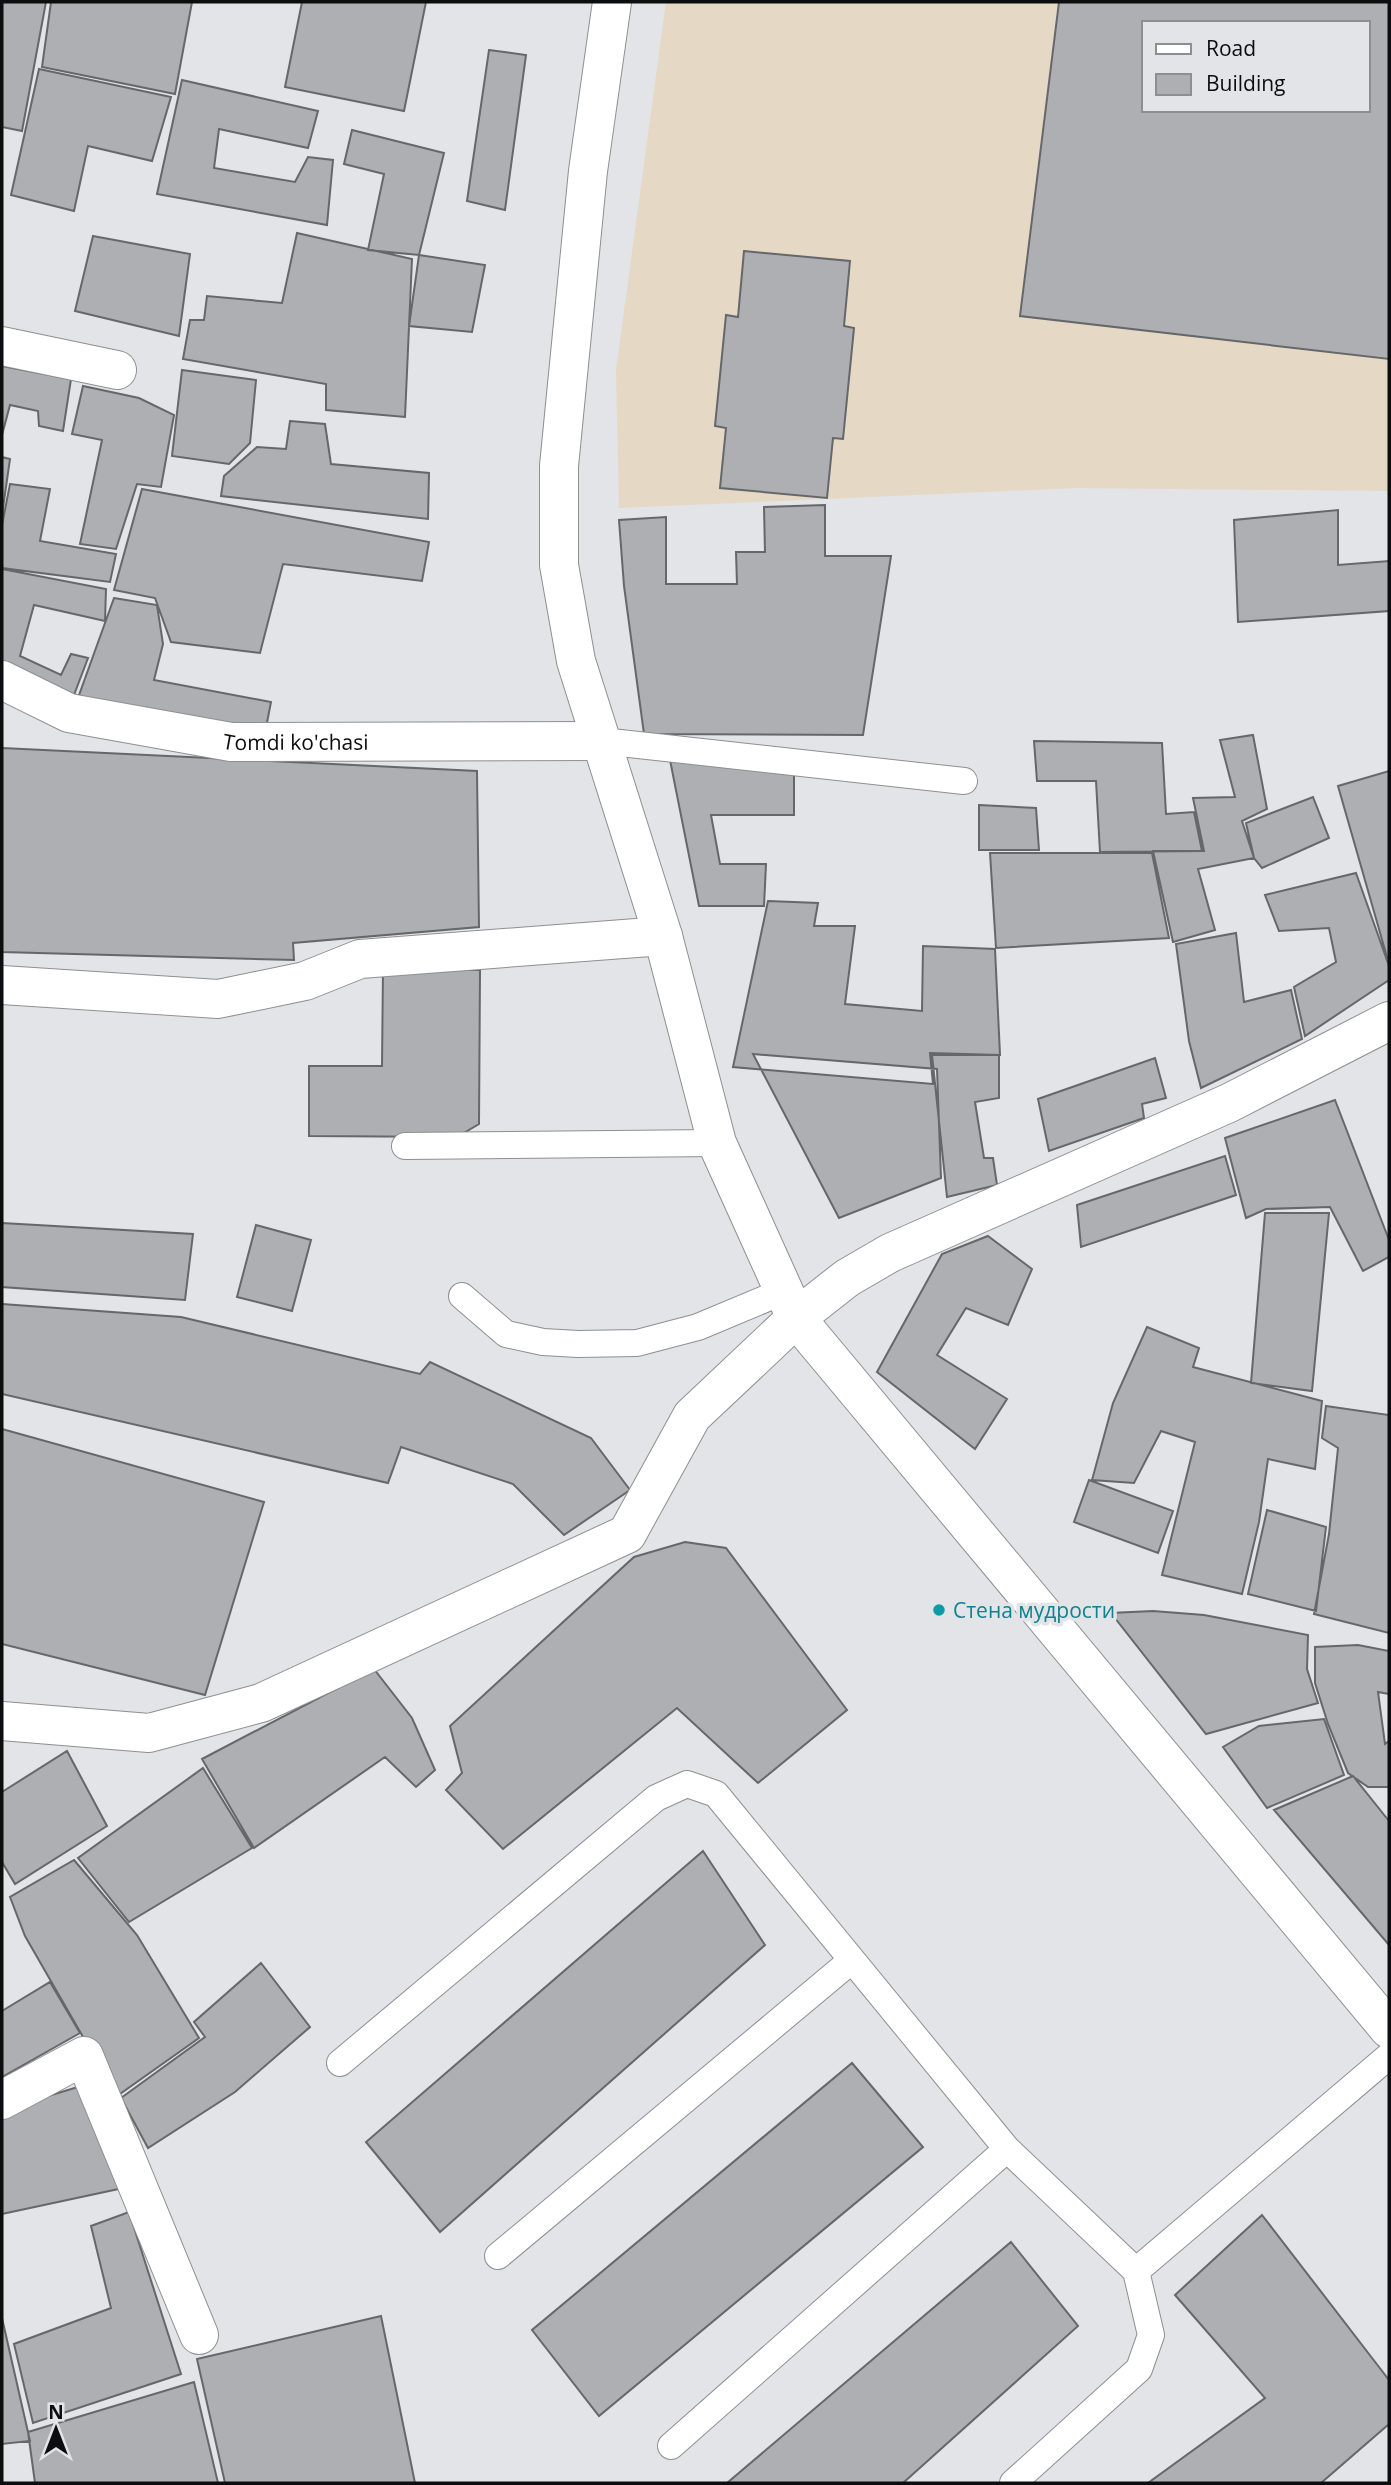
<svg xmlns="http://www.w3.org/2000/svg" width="1391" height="2485" font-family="'Open Sans',sans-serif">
<rect width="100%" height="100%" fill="#e2e4e7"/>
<path fill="#e5d8c5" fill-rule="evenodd" d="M666,2H1389V491L1076,488L619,508L616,370ZM1144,23H1368V110H1144Z"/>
<path fill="#adafb2" stroke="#65676a" stroke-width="2" fill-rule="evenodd" d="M2,2H46L22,131L2,127Z
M51,2H192L175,94L42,67Z
M302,2H426L404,111L285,87Z
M1059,2H1389V359L1020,316ZM1144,23H1368V110H1144Z
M489,50L526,55L505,210L467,201Z
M39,69L171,97L152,161L88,146L74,211L11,195Z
M182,80L318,111L308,148L219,129L214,168L295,182L308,157L333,160L327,225L157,194Z
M352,130L444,153L419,255L368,250L384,174L344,164Z
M297,233L412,259L405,417L326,410V384L183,359L190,320H204L207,296L282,303Z
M93,236L190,254L179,336L75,311Z
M744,251L850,261L844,326L854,328L843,439L833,438L827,498L720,488L726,428L715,426L726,315L738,317Z
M419,255L485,265L472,332L409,326Z
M2,366L71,379L63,431L39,426L38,411L10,405L2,435Z
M182,370L256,380L250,443L229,464L172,456Z
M83,386L139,398L174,415L161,487L137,484L116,549L80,544L102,440L72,434Z
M290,421L325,424L331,464L429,473L428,519L221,496L224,476L257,447L286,449Z
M2,457L10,459L2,515Z
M10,484L50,489L40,541L116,554L110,582L2,568V525Z
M142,489L429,542L422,581L283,564L260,653L171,642L155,598L114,590Z
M825,505V556H891L863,735L644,734L624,586L619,520L666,517V584H737L736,552H765L764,507Z
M1338,510V565L1389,561V611L1238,622L1234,520Z
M2,569L106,589L105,621L34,605L20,656L61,675L71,654L88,658L74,695L2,663Z
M114,598L157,605L163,644L154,680L271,702L265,733L78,698Z
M1253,735L1267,809L1242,821L1254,858L1198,869L1215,930L1173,942L1153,851H1204L1193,798L1235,797L1220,740Z
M1034,741L1162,743L1166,814L1194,812L1202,851L1100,852L1096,781H1037Z
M2,748L477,771L479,927L293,943L294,960L2,952Z
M670,760L794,763V815H711L720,864H766L764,906H699Z
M1389,771V964L1338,786Z
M1313,797L1329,838L1262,868L1254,858L1246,823Z
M979,805L1036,808L1039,850H979Z
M990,853H1152L1169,938L996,948Z
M1356,873L1389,966V980L1305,1036L1294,987L1336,962L1329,928L1279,931L1265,895Z
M768,901L818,903L814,926H855L845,1004L922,1011L923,946L995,949L1000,1055L930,1053L933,1084L733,1067Z
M1236,933L1244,1002L1291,990L1302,1039L1201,1088L1189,1041L1176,944Z
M383,969L480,970L479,1124L457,1137L309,1136V1066H382Z
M753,1054L937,1069L941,1178L839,1218Z
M932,1055H999V1098L975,1102L984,1158H993L997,1185L947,1197Z
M1155,1058L1166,1098L1142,1104L1144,1118L1049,1151L1038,1099Z
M1335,1100L1389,1240V1257L1363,1271L1330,1207L1266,1209L1246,1218L1225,1138Z
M1225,1156L1236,1195L1081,1247L1077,1205Z
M1265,1213H1329L1312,1391L1251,1383Z
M2,1223L193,1234L185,1300L2,1287Z
M256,1225L311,1240L292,1311L237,1297Z
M988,1236L1032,1269L1008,1325L966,1308L937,1355L1007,1399L975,1449L877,1372L942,1254Z
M2,1304L181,1317L420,1374L430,1362L591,1438L630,1490L564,1535L513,1484L401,1447L388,1483L2,1394Z
M1147,1327L1199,1348L1193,1367L1322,1401L1315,1469L1268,1459L1259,1522L1242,1594L1162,1575L1195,1442L1161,1431L1134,1483L1092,1480L1113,1403Z
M1326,1406L1389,1415V1633L1314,1614L1329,1534L1338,1448L1322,1438Z
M2,1429L264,1502L205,1695L2,1644Z
M1089,1480L1173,1511L1158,1553L1074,1522Z
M1267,1510L1326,1527L1316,1611L1248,1594Z
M685,1542L726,1548L847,1710L758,1783L677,1708L503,1849L446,1790L462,1773L450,1726L634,1557Z
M1153,1611L1204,1615L1308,1635L1307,1669L1318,1703L1206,1734L1111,1613Z
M1358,1645L1389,1651V1694L1378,1692L1385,1744L1389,1741V1787H1368L1348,1773L1328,1724L1315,1683V1647Z
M374,1669L412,1718L435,1770L416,1787L385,1757L254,1848L202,1759Z
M1324,1719L1344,1775L1267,1808L1223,1747L1259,1726Z
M67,1751L107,1826L15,1884L2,1862V1792Z
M203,1768L252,1848L129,1922L78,1858Z
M1353,1776L1389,1821V1945L1274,1810Z
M703,1851L765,1945L440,2232L366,2142Z
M74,1860L137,1935L199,2038L117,2096L25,1936L10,1897Z
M261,1963L310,2027L235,2092L148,2148L121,2098L205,2037L194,2022Z
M50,1982L80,2033L2,2077V2011Z
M852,2063L923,2147L599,2416L532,2330Z
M91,2083L128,2187L2,2214V2110Z
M129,2212L181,2374L33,2423L14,2344L111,2308L91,2226Z
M1262,2215L1389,2380V2424L1321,2483H1148L1265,2398L1175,2295Z
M1011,2242L1078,2326L903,2483H727Z
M381,2316L415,2483H225L197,2359Z
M2,2318L30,2441L2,2444Z
M194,2382L218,2483H35L28,2432Z"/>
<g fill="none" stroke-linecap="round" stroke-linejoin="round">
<defs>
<path id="service" d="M602,741L964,781
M405,1146L717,1143
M462,1296L506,1334L543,1342L578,1344L637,1343L698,1327L784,1291
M340,2063L656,1798L687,1784L716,1794L1007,2149L1136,2271L1151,2335L1139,2369L1013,2483
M498,2256L852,1960
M1136,2271L1389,2056
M671,2446L1007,2149"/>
<g id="minor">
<path d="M2,346L117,370"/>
<path id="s1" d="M2,680L69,713L231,742L602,741"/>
<path d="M2,985L218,999L305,981L360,959L663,936"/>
<path d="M2,1721L149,1733L261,1703L627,1534L692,1416L796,1318L847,1278L890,1253L1229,1103L1389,1021"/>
<path d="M2,2100L84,2056L199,2335"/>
</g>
<path id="secondary" d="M612,2L588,171L559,466V565L576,661L663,936L717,1143L796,1318L1389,2029"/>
</defs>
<use href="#service" stroke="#8d8f92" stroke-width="28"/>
<use href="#minor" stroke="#8d8f92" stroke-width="40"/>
<use href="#secondary" stroke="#8d8f92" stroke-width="40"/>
<use href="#service" stroke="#fff" stroke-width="26"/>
<use href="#minor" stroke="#fff" stroke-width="38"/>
<use href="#secondary" stroke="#fff" stroke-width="38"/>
</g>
<circle fill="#0f9aa8" stroke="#e2e4e7" stroke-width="2.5" cx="939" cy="1610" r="7"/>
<g text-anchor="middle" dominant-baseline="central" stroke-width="7" stroke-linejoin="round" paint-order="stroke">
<g font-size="21" fill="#0c0d0e" stroke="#e2e4e7">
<text stroke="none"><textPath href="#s1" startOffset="304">Tomdi ko'chasi</textPath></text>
</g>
<g font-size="21" fill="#0d838f" stroke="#e2e4e7" text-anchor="start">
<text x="953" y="1610">Стена мудрости</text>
</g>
</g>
<rect width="1391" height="2485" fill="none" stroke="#0c0d0e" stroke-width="7"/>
<rect x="1142" y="21" width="228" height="91" fill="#e2e4e7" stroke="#8c8e90" stroke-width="2"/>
<rect x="1156" y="44" width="35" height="10" fill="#ffffff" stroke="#8c8e90" stroke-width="2"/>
<text x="1206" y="56" font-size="21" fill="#0c0d0e">Road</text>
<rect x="1156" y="74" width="35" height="21" fill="#adafb2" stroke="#8c8e90" stroke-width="2"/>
<text x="1206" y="91" font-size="21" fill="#0c0d0e">Building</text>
<g transform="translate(56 2429)" stroke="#e2e4e7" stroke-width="5" paint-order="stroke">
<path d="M0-5L12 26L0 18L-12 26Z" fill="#0c0d0e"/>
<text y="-10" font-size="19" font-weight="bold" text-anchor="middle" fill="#0c0d0e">N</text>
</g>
</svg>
